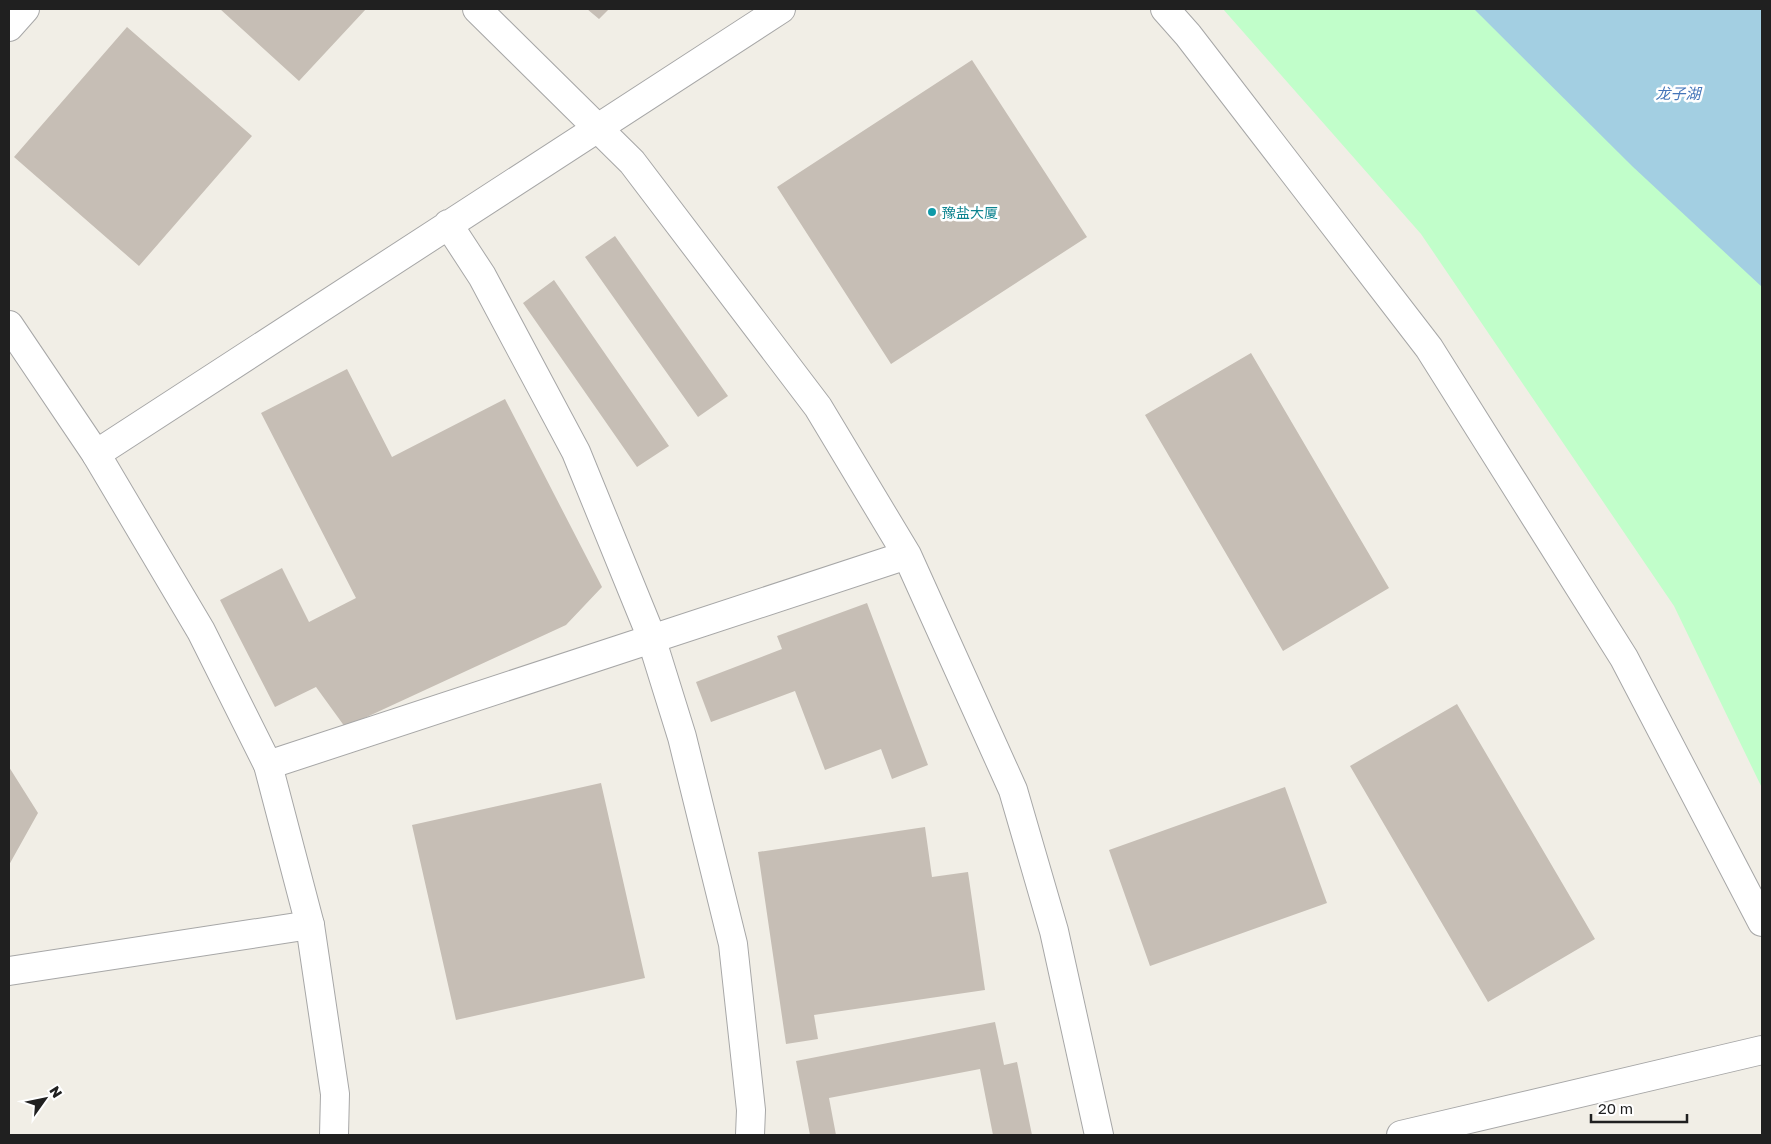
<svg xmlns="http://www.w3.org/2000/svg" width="1771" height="1144" font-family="'Golos Text','Noto Sans SC',sans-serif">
<rect width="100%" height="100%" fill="#f1eee6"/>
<path fill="#c1feca" d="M1223,9H1762V788L1674,606L1421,234Z"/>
<path fill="#a3cfe2" d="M1474,9H1762V287L1632,166Z"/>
<path fill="#c6beb5" d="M220,9H366L299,81Z
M587,9H609L599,19Z
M127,27L252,136L139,266L14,157Z
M972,60L1087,237L891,364L777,187Z
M615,236L728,396L698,417L585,257Z
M554,280L669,446L637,467L523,303Z
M1251,353L1389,588L1283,651L1145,415Z
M347,369L392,457L505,399L602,587L566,625L345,727L316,687L275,707L220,600L282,568L309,622L356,598L261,413Z
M867,603L928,765L892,779L881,749L825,770L795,691L711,722L696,682L782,649L777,636Z
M1457,704L1595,939L1488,1002L1350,766Z
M9,767L38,813L9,865Z
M601,783L645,978L456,1020L412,825Z
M1285,787L1327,903L1150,966L1109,850Z
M925,827L932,877L968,872L985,990L814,1015L818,1039L786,1044L758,852Z
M995,1022L1004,1065L1017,1062L1032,1135H993L980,1069L829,1098L836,1135H810L796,1061Z"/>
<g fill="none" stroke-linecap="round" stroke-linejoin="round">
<defs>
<path id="minor" d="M477,9L632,162L818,407L907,555L1013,790L1054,931L1099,1135
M9,27L25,9
M448,224L482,276L576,452L649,631L682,737L733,944L751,1110L750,1135
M96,454L781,9
M268,765L907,555
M9,971L310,925
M1401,1135L1762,1050"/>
<path id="tertiary" d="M1165,9L1188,35L1429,348L1624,658L1762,922
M9,325L96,454L201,631L268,765L310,925L335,1094L334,1135"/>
</defs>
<use href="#minor" stroke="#a7a7a7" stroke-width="30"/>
<use href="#tertiary" stroke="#a7a7a7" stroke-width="30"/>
<use href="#minor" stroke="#fff" stroke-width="28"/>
<use href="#tertiary" stroke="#fff" stroke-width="28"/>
</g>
<circle fill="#0f9aa8" stroke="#fff" stroke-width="2" cx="932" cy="212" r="5"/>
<g text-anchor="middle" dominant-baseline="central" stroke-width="5" stroke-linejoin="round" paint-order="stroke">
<g font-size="14" fill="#0d838f" stroke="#fff" text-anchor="start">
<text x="942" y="212">豫盐大厦</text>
</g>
<g font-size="15" font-style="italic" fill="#4475b9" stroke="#fff">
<text x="1678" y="93">龙子湖</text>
</g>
</g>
<rect width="1771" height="1144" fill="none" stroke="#202020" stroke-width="20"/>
<g transform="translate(45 1099) rotate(57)" stroke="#ffffff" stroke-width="4" paint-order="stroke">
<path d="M0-4L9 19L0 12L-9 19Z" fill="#202020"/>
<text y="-8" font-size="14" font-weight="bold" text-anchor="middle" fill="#202020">N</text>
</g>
<path d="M1591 1114v8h96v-8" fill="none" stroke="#202020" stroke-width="2.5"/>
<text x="1598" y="1114" font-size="15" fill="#202020" stroke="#ffffff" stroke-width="4" paint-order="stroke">20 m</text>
</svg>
